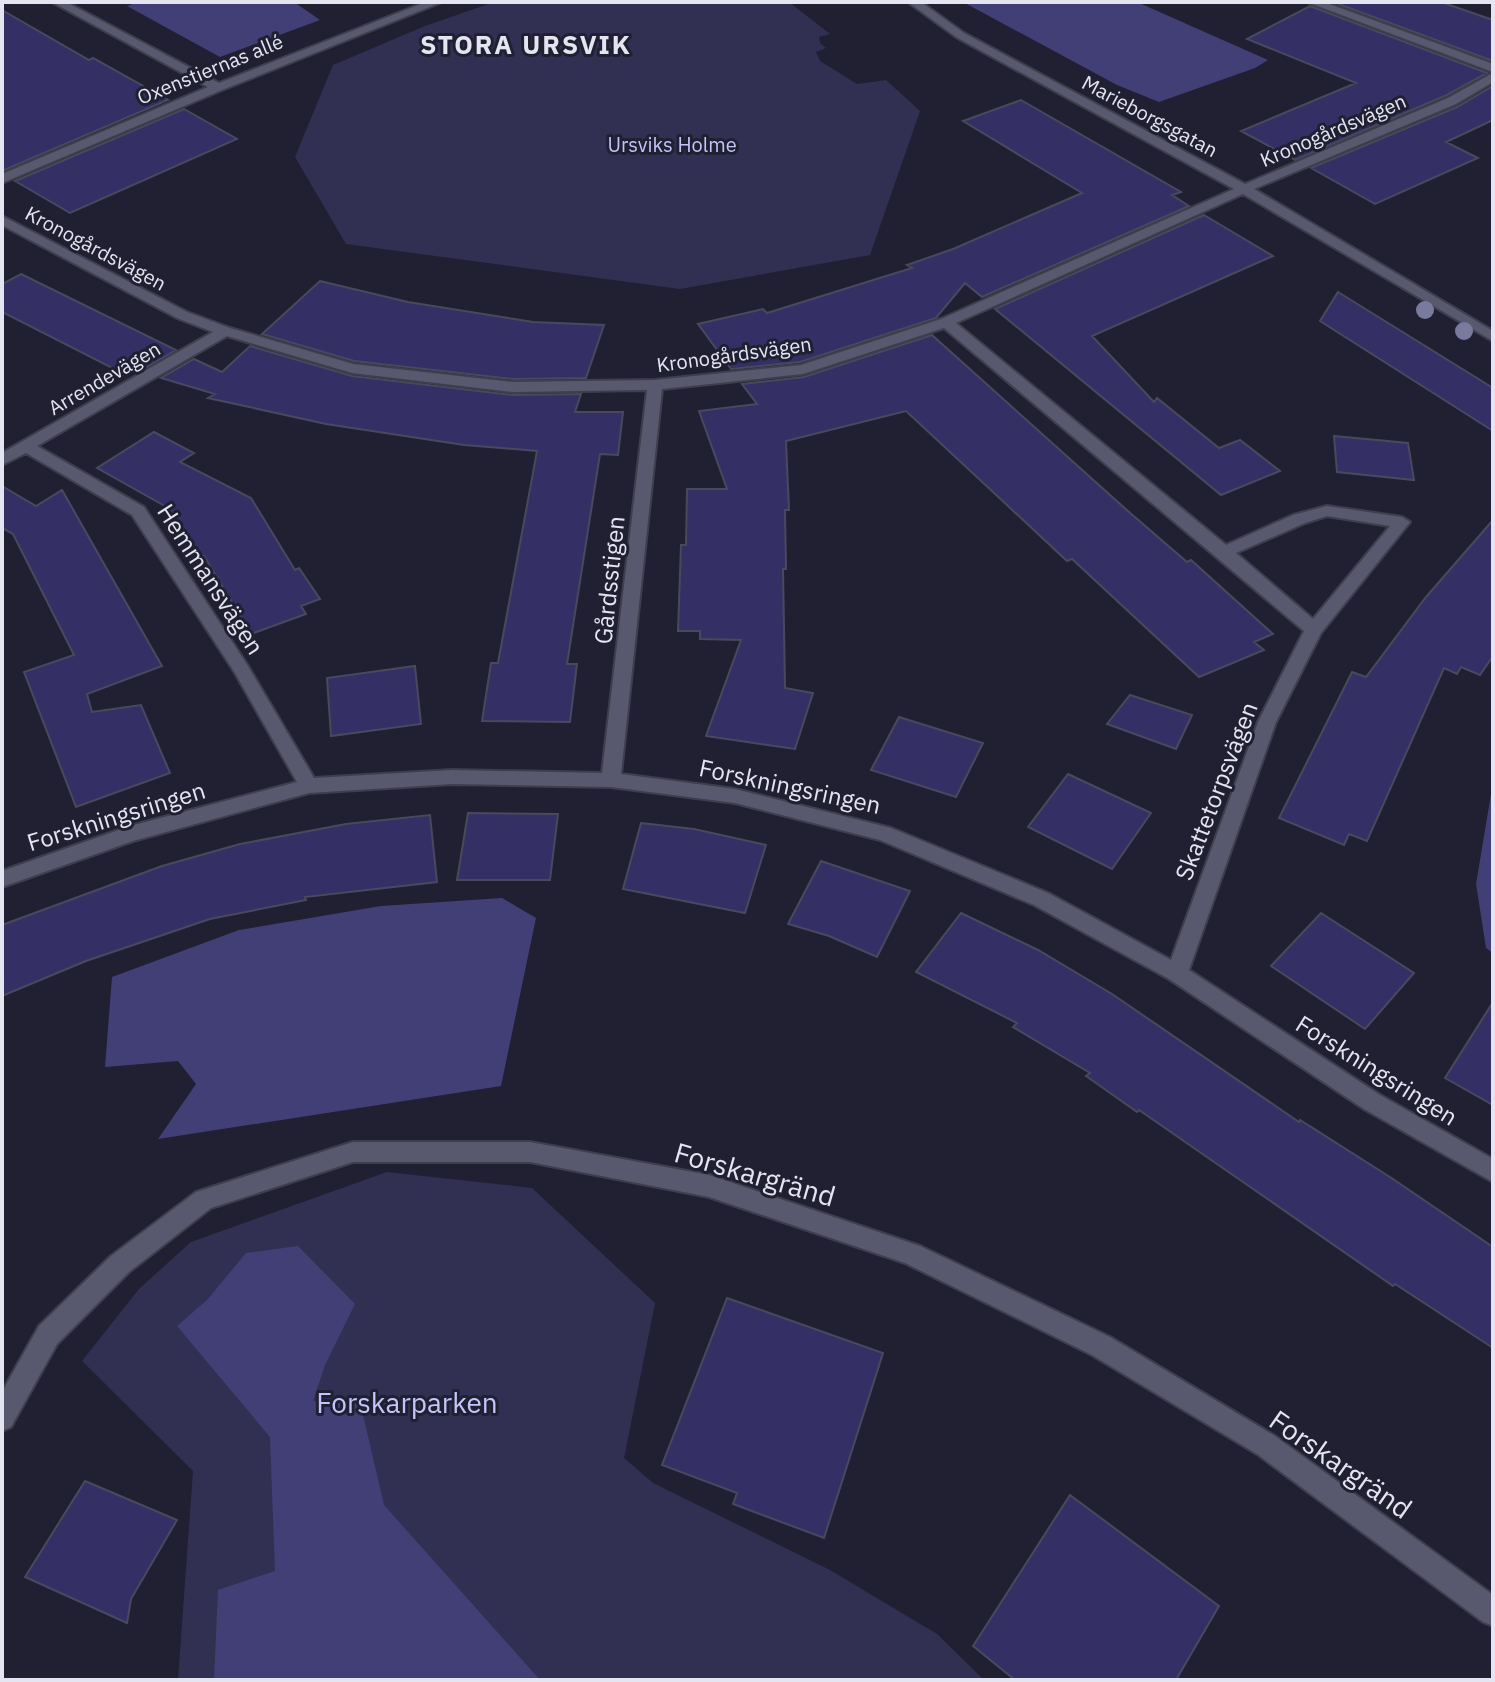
<svg xmlns="http://www.w3.org/2000/svg" width="1495" height="1682" font-family="'IBM Plex Sans',sans-serif">
<rect width="100%" height="100%" fill="#202032"/>
<path fill="#313052" d="M494,2H789L830,34L819,37L820,43L826,48L816,52L820,61L857,84L886,80L920,111L870,255L680,289L346,244L295,157L333,65L425,26Z
M387,1172L532,1188L655,1303L624,1458L653,1483L830,1570L937,1634L984,1680H178L193,1471L82,1361L139,1289L191,1242Z"/>
<path fill="#423f77" d="M138,2H294L320,20L220,57L127,6Z
M963,2H1137L1268,60L1255,68L1159,102L1117,85Z
M1493,782V953L1486,948L1476,884Z
M502,898L536,918L501,1086L158,1139L196,1084L178,1061L105,1067L112,977L239,930L381,906Z
M298,1246L355,1304L325,1365L313,1401L360,1402L384,1505L540,1680H214L218,1590L275,1571L270,1437L177,1326L207,1300L246,1253Z"/>
<path fill="#343066" stroke="#49495e" stroke-width="2" d="M1333,2H1441L1493,20V61Z
M1310,6L1487,73L1447,95L1295,160L1241,131L1356,83L1247,39Z
M2,10L89,60L93,58L168,100L2,171Z
M1493,86V120L1446,142L1478,158L1375,204L1311,168L1457,107Z
M1021,100L1181,192L1172,195L1189,206L982,297L965,283L936,318L800,362L731,369L698,324L763,309L767,313L912,268L907,265L953,249L1082,193L963,121Z
M184,109L237,139L70,213L15,181Z
M1204,215L1273,256L1092,336L1154,402L1157,398L1219,448L1240,440L1280,471L1221,495L995,309Z
M21,274L176,350L140,371L126,367L118,371L2,312V284Z
M320,281L408,302L533,322L604,325L586,378L513,379L354,361L262,334Z
M1338,292L1493,388V431L1320,321Z
M932,335L1129,512L1187,562L1191,560L1273,634L1254,642L1264,650L1199,677L1072,559L1067,561L906,411L786,441L789,510H785L786,569H783L785,688L813,693L795,749L706,736L741,640L700,639V631H678L681,545H686L687,489H727L699,411L757,404L742,384L804,377Z
M250,346L352,376L513,395L581,394L575,412H623L618,455L600,454L567,664H577L570,722L482,721L491,663H498L537,451L464,445L326,424L208,398L215,394L161,378L194,359L222,372Z
M154,432L194,453L180,462L251,498L295,570L299,568L320,599L301,606L306,614L251,634L204,556L198,558L170,509L97,468Z
M1334,436L1408,443L1414,480L1337,472Z
M2,486L36,506L62,490L162,666L87,694L92,712L141,705L170,773L76,807L24,672L74,655L13,534L2,528Z
M1493,520V656L1480,675L1461,667L1457,674L1444,668L1367,841L1349,834L1344,845L1279,818L1352,672L1366,677L1426,597Z
M415,666L421,724L331,736L327,678Z
M1130,695L1192,715L1176,749L1107,724Z
M899,717L983,743L956,797L871,770Z
M1068,774L1151,813L1112,869L1028,827Z
M468,813L558,814L550,880H457Z
M430,815L437,882L305,897L306,900L210,919L86,961L2,996V925L162,866L240,844L346,824Z
M641,823L694,829L766,845L745,913L623,889Z
M821,861L910,891L877,957L829,936L788,924Z
M961,913L1038,950L1112,994L1299,1122L1300,1120L1390,1177L1493,1247V1348L1395,1284L1393,1286L1139,1110L1137,1112L1086,1076L1090,1073L1013,1027L1017,1023L916,972Z
M1321,913L1414,973L1365,1029L1271,966Z
M1493,1002V1105L1445,1078Z
M727,1298L883,1353L824,1538L733,1504L737,1493L662,1465Z
M85,1481L177,1520L131,1599L127,1623L25,1577Z
M1070,1495L1219,1606L1176,1680H1015L973,1646Z"/>
<g fill="none" stroke-linecap="round" stroke-linejoin="round">
<defs>
<path id="minor" d="M52,2H66L219,83L426,2H442L222,90L2,183V174L208,87Z
M908,2H921L964,33L1245,184L1448,98L1493,73V82L1456,104L1254,189L1493,331V341L1243,194L956,323L1226,545L1293,515L1327,506L1402,517L1410,522L1321,633L1276,722L1189,970L1380,1095L1493,1159V1182L1364,1109L1169,979L1034,905L880,840L735,803L611,787L452,784L309,793L133,841L2,887V871L130,826L297,782L235,673L132,515L26,453L2,465V453L213,332L177,318L2,225V216L187,312L230,328L353,364L513,382L655,380L801,365L941,319L1234,189L956,37ZM944,328L1304,631L1258,722L1171,960L1048,893L891,828L735,789L621,774L662,389L803,374ZM227,336L352,373L513,392L647,390L602,773L452,770L314,778L248,666L144,507L37,446ZM1327,516L1390,526L1313,619L1236,553L1305,523Z
M1307,2H1324L1493,64V72Z
M353,1142H530L709,1175L920,1246L1110,1337L1275,1436L1493,1595V1626L1483,1622L1257,1454L1092,1355L905,1263L709,1197L530,1162H353L211,1208L129,1272L57,1344L11,1427L2,1431V1392L39,1326L111,1256L196,1192Z"/>
</defs>
<use href="#minor" stroke="#3e3e4d" stroke-width="4"/>
<use href="#minor" fill="#58596e" fill-rule="evenodd"/>
</g>
<g fill="#7a7a9f">
<circle cx="1425" cy="310" r="9"/>
<circle cx="1464" cy="331" r="9"/>
</g>
<g text-anchor="middle" dominant-baseline="central" stroke-width="6" stroke-linejoin="round" paint-order="stroke">
<g font-size="20" fill="#e4e5f1" stroke="#202032">
<text transform="translate(210 69) rotate(-22)">Oxenstiernas allé</text>
<text transform="translate(1150 116) rotate(28)">Marieborgsgatan</text>
<text transform="translate(1333 130) rotate(-23)">Kronogårdsvägen</text>
<text transform="translate(96 248) rotate(28)">Kronogårdsvägen</text>
<text transform="translate(734 354) rotate(-8)">Kronogårdsvägen</text>
<text transform="translate(104 378) rotate(-30)">Arrendevägen</text>
</g>
<g font-size="20" fill="#c3c4f9" stroke="#202032">
<text x="672" y="144">Ursviks Holme</text>
</g>
<g font-size="24" fill="#e4e5f1" stroke="#202032">
<text transform="translate(211 579) rotate(57)">Hemmansvägen</text>
<text transform="translate(609 580) rotate(-84)">Gårdsstigen</text>
<text transform="translate(790 786) rotate(12)">Forskningsringen</text>
<text transform="translate(1216 791) rotate(-69)">Skattetorpsvägen</text>
<text transform="translate(116 816) rotate(-17)">Forskningsringen</text>
<text transform="translate(1377 1070) rotate(32)">Forskningsringen</text>
</g>
<g font-size="26" font-weight="bold" letter-spacing="2" fill="#e4e5f1" stroke="#202032">
<text x="526" y="44">STORA URSVIK</text>
</g>
<g font-size="28" fill="#e4e5f1" stroke="#202032">
<text transform="translate(755 1174) rotate(16)">Forskargränd</text>
<text transform="translate(1341 1464) rotate(35)">Forskargränd</text>
</g>
<g font-size="28" fill="#c3c4f9" stroke="#202032">
<text x="407" y="1402">Forskarparken</text>
</g>
</g>
<rect width="1495" height="1682" fill="none" stroke="#e4e5f1" stroke-width="8"/>
</svg>
